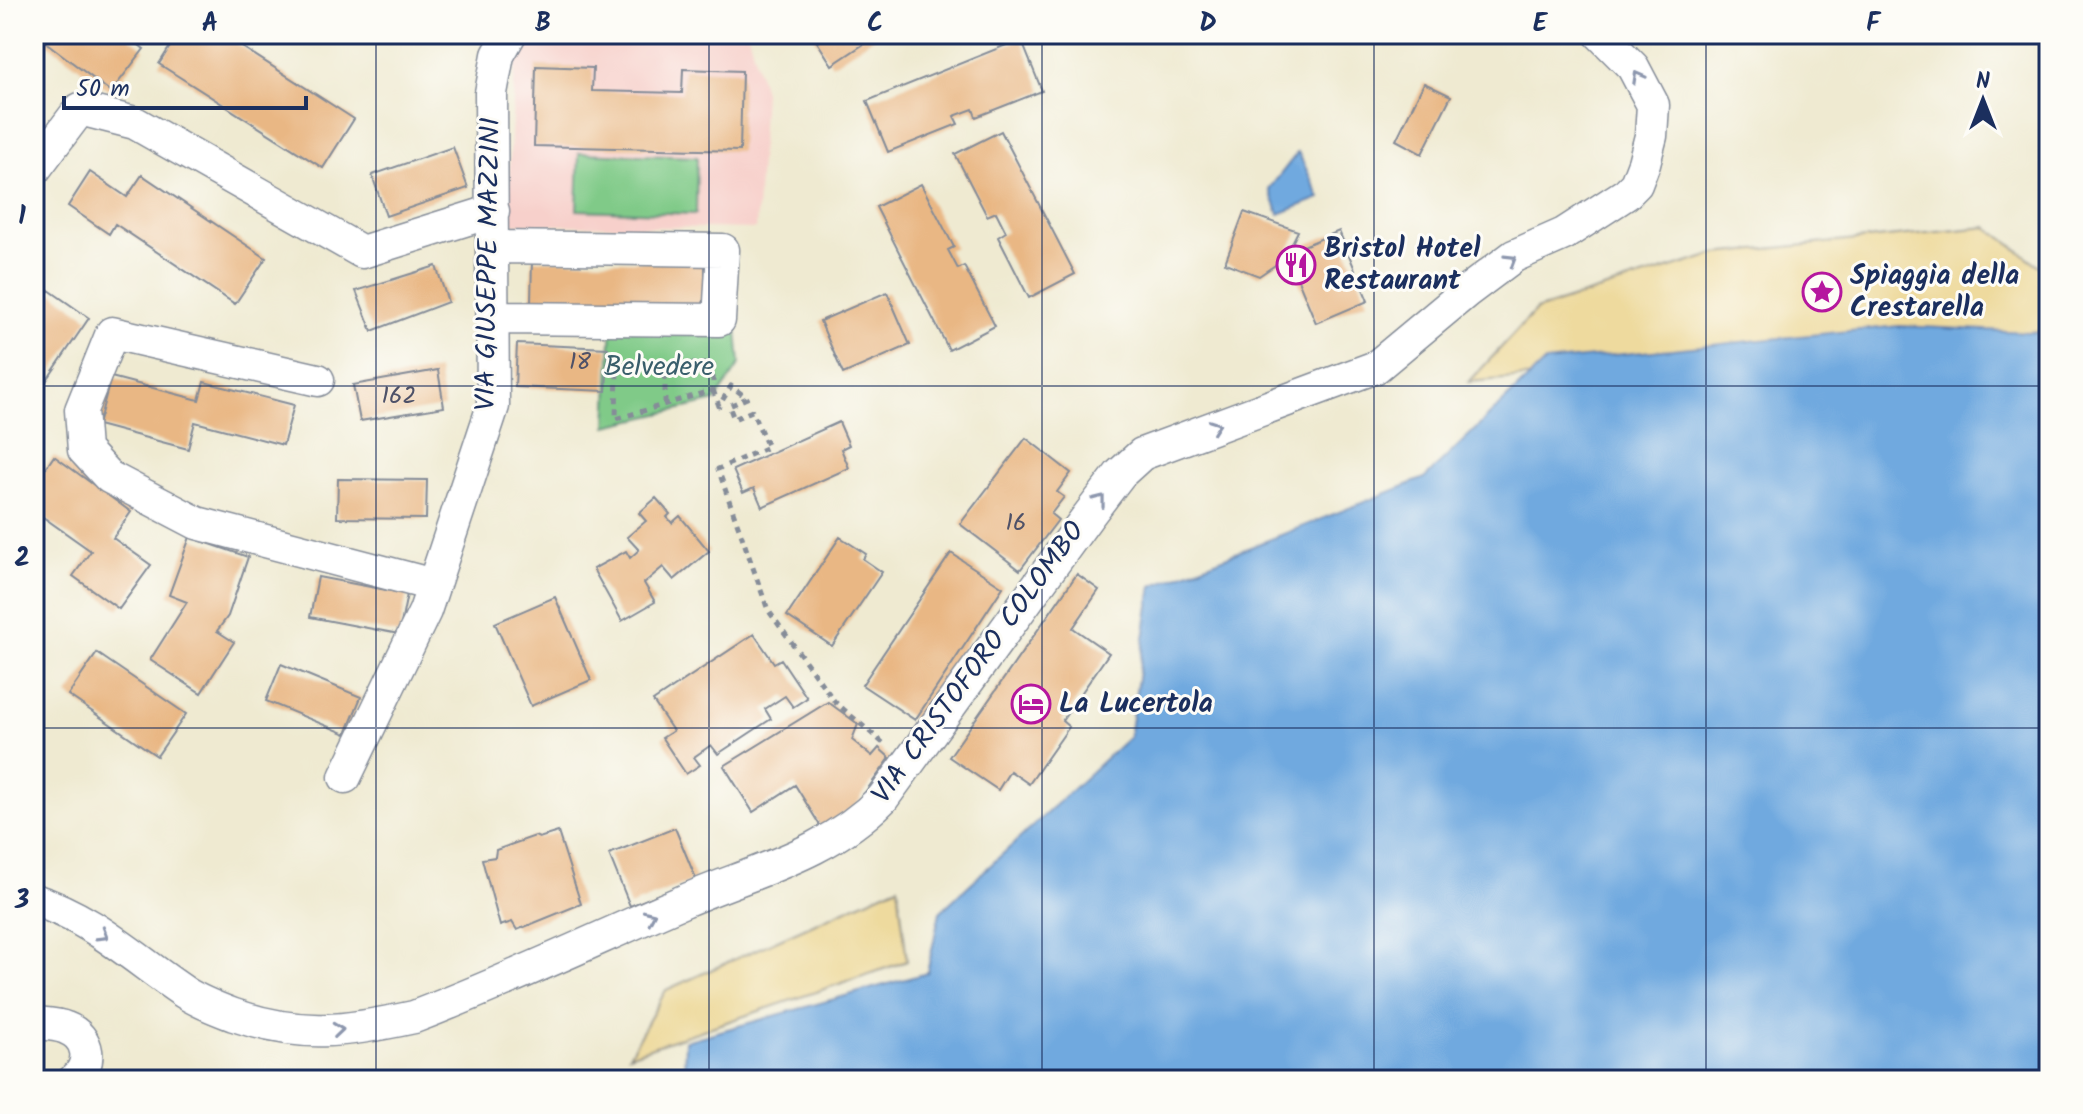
<svg xmlns="http://www.w3.org/2000/svg" width="2083" height="1114" font-family="Kalam,sans-serif">
<rect width="100%" height="100%" fill="#fdfcf7"/>
<filter id="ink" filterUnits="userSpaceOnUse"><feTurbulence type="fractalNoise" baseFrequency=".0125" numOctaves="2"/><feDisplacementMap in="SourceGraphic" scale="16" xChannelSelector="R" yChannelSelector="G"/><feConvolveMatrix kernelMatrix="1 2 1 2 8 2 1 2 1" color-interpolation-filters="sRGB"/></filter>
<filter id="wash" filterUnits="userSpaceOnUse"><feTurbulence type="fractalNoise" baseFrequency=".006" numOctaves="4" result="noise"/><feDisplacementMap in="SourceGraphic" scale="32" xChannelSelector="R" yChannelSelector="G"/><feGaussianBlur stdDeviation="1.8" result="paint"/><feColorMatrix in="noise" values="0 0 0 0 0 0 0 0 0 0 0 0 0 0 0 0 0 1.4 0 .05"/><feComposite in="paint" operator="in"/></filter>
<g filter="url(#wash)">
<rect width="100%" height="100%" fill="#efead1"/>
<path fill="#f7d0cb" d="M517,34H748L764,92L756,229L506,224Z"/>
<path fill="#80ca88" stroke="#4e7c73" stroke-width="2" d="M579,153L697,157L696,214L577,210Z
M612,320H736L740,364L715,401L607,426Z"/>
<path fill="#eeda9e" stroke="#84847e" stroke-width="2" d="M1987,227L2049,273V330L1469,382L1536,310L1716,254Z
M898,886L907,961L629,1055L666,990Z"/>
<path fill="#6fa9df" stroke="#456c9e" stroke-width="2" d="M1298,152L1320,198L1279,214L1269,189Z
M1899,326L2049,333V1080H684L685,1041L927,973L940,912L1129,737L1152,586L1425,478L1545,362Z"/>
<g id="blocks">
<path fill="#e9b784" d="M35,34H125L144,49L111,92Z
M178,34H222L354,119L323,168L159,64Z
M812,34H879L832,65Z
M1021,39L1042,91L976,117L973,109L954,116L958,124L888,152L867,101Z
M536,66L593,68L592,91L682,93L683,69L742,71L740,151L534,146Z
M1424,83L1451,96L1422,154L1396,140Z
M1001,131L1075,274L1029,298L998,237L1006,232L996,212L987,216L955,154Z
M453,147L468,188L386,216L372,175Z
M90,172L127,197L142,175L266,258L235,304L115,224L109,234L68,206Z
M921,184L954,247L948,250L958,269L964,266L995,326L949,350L876,207Z
M1244,212L1298,231L1287,253L1339,231L1368,301L1316,323L1287,253L1284,259L1259,276L1225,263Z
M532,260L705,262V305L531,303Z
M436,266L448,302L372,331L356,291Z
M49,290L89,318L36,396L34,311Z
M887,292L910,345L843,374L820,321Z
M517,344L608,348L606,391L515,387Z
M438,370L444,407L360,421L353,385Z
M111,377L199,400L204,382L294,405L283,445L195,422L188,449L98,425Z
M839,422L849,445L841,449L849,468L762,507L754,488L743,493L733,470Z
M1026,438L1071,473L1057,492L1064,497L1051,514L1058,520L1020,570L960,524Z
M54,456L131,512L113,538L151,565L119,609L73,576L91,551L40,515L34,524V466L43,472Z
M338,479L427,480L426,519L337,518Z
M656,498L670,514L667,517L672,523L680,516L709,551L674,580L663,567L644,583L655,602L622,621L593,569L626,551L630,558L639,550L627,537L646,521L639,513Z
M190,537L248,557L228,616L217,631L234,642L201,693L150,660L187,602L169,595Z
M840,537L866,554L863,559L882,572L832,646L787,616Z
M951,553L1003,587L915,720L862,685Z
M1077,574L1099,590L1073,628L1109,653L1062,721L1069,727L1029,784L1010,771L998,790L949,757Z
M318,577L407,594L399,634L310,617Z
M555,597L591,680L531,706L495,623Z
M754,634L774,663L781,659L807,698L793,707L785,696L765,709L771,719L718,754L711,745L694,757L700,765L686,774L662,738L673,731L653,701Z
M97,653L186,714L157,756L68,695Z
M281,664L361,697L346,734L266,701Z
M828,702L858,724L852,740L872,756L879,748L890,758L855,806L821,827L795,785L753,812L724,766Z
M675,828L696,879L630,906L609,854Z
M558,832L581,904L517,930L512,922L500,926L482,859L495,857L496,850L535,836L539,838Z"/>
</g>
</g>
<g filter="url(#ink)">
<use href="#blocks" fill-opacity="0" stroke="#858c98" stroke-width="2"/>
<g fill="none" stroke-linecap="round" stroke-linejoin="round">
<defs>
<path id="minor" d="M34,170L80,109L135,123L362,252L493,211
M493,247L723,250L719,320L493,318
M318,380L112,333L81,410L84,450L109,477L197,523L433,585
M345,777L425,611L493,406L491,93L498,55L510,34
M34,900C91,917 136,960 184,992C199,1002 218,1009 234,1015C302,1038 345,1032 414,1017C506,982 594,940 684,901C756,870 827,855 883,798L1088,516L1120,474L1142,454L1376,367L1466,292L1514,256L1564,234L1626,194L1636,184L1644,163L1651,136L1653,105L1633,67L1600,34
M34,1023C44,1024 57,1024 66,1028C90,1037 93,1065 74,1080"/>
</defs>
<use href="#minor" stroke="#858c98" stroke-width="35"/>
<path stroke="#858c98" stroke-width="5" stroke-dasharray="6 6" stroke-linecap="butt" d="M617,364H713V390L616,419Z
M713,390L719,406L731,386L747,398L729,406L734,419L752,411L768,447L718,469L768,610L835,702L883,743
M665,404V364"/>
<use href="#minor" stroke="#fff" stroke-width="32"/>
</g>
<defs><path id="oneway-chevron" d="M-2-3.5L2.5 0L-2 3.5" fill="none" stroke-width="1.6" stroke-linecap="round" stroke-linejoin="round" transform="scale(2)"/></defs>
<g stroke="#8d97ae">
<use href="#oneway-chevron" transform="translate(1638 77) rotate(-119)"/>
<use href="#oneway-chevron" transform="translate(1511 260) rotate(-32)"/>
<use href="#oneway-chevron" transform="translate(1215 426) rotate(-20)"/>
<use href="#oneway-chevron" transform="translate(1100 500) rotate(-52)"/>
<use href="#oneway-chevron" transform="translate(650 916) rotate(-24)"/>
<use href="#oneway-chevron" transform="translate(103 935) rotate(32)"/>
<use href="#oneway-chevron" transform="translate(338 1030) rotate(-6)"/>
</g>
</g>
<path fill="none" stroke="#1b2f5e" stroke-width="2" stroke-opacity="0.55" d="M376,34V1080M709,34V1080M1042,34V1080M1374,34V1080M1706,34V1080M34,386H2049M34,728H2049"/>
<defs>
<symbol id="restaurant-ring" viewBox="-11 -11 22 22"><circle r="9.5" fill="#fdfcf7" stroke="#b5179e" stroke-width="1.5"/><path d="M-5-6h1v4h1v-4h1v4h1v-4h1v5L-1.5 .5V6h-2V.5L-5-1ZM5-6V6H3V1.5H1.5Q1.5-4 5-6Z" fill="#b5179e"/></symbol>
<symbol id="sight-ring" viewBox="-11 -11 22 22"><circle r="9.5" fill="#fdfcf7" stroke="#b5179e" stroke-width="1.5"/><path d="M0-6L1.8-2.2L6-1.7L2.9 1.2L3.7 5.4L0 3.3L-3.7 5.4L-2.9 1.2L-6-1.7L-1.8-2.2Z" fill="#b5179e"/></symbol>
<symbol id="hotel-ring" viewBox="-11 -11 22 22"><circle r="9.5" fill="#fdfcf7" stroke="#b5179e" stroke-width="1.5"/><path d="M-6-4.5h1.5V1H6V5H4.5V3h-9V5H-6ZM-4 0a1.8 1.8 0 1 1 3.6 0ZM.5 0V-2.5h3Q6-2.5 6 0Z" fill="#b5179e"/></symbol>
</defs>
<g fill-rule="evenodd">
<use href="#restaurant-ring" x="1274" y="243" width="44" height="44"/>
<use href="#sight-ring" x="1800" y="270" width="44" height="44"/>
<use href="#hotel-ring" x="1009" y="682" width="44" height="44"/>
</g>
<g text-anchor="middle" dominant-baseline="central" stroke-width="6" stroke-linejoin="round" paint-order="stroke">
<g font-size="24" fill="#4e5168">
<text x="580" y="362">18</text>
<text x="399" y="396">162</text>
<text x="1016" y="523">16</text>
</g>
<g font-size="28" font-weight="bold" fill="#1b2f5e" stroke="#fdfcf7" text-anchor="start">
<text x="1324" y="249">Bristol Hotel<tspan x="1324" dy="32">Restaurant</tspan></text>
<text x="1850" y="276">Spiaggia della<tspan x="1850" dy="32">Crestarella</tspan></text>
<text x="1059" y="704">La Lucertola</text>
</g>
<g font-size="28" fill="#1b2f5e" stroke="#fdfcf7">
<text transform="translate(489 264) rotate(-89)">VIA GIUSEPPE MAZZINI</text>
<text transform="translate(979 663) rotate(-54)">VIA CRISTOFORO COLOMBO</text>
</g>
<g font-size="28" fill="#395e6b" stroke="#fdfcf7">
<text x="659" y="367">Belvedere</text>
</g>
</g>
<rect width="2083" height="1114" fill="none" stroke="#fdfcf7" stroke-width="88"/>
<g transform="translate(1983 100)" stroke="#fdfcf7" stroke-width="6" paint-order="stroke">
<path d="M0-6L14 30L0 20L-14 30Z" fill="#1b2f5e"/>
<text y="-12" font-size="22" font-weight="bold" text-anchor="middle" fill="#1b2f5e">N</text>
</g>
<path d="M64 96v12h242v-12" fill="none" stroke="#1b2f5e" stroke-width="4"/>
<text x="76" y="96" font-size="24" fill="#1b2f5e" stroke="#fdfcf7" stroke-width="6" paint-order="stroke">50 m</text>
<rect x="44" y="44" width="1995" height="1026" fill="none" stroke="#1b2f5e" stroke-width="3"/>
<g font-size="26" text-anchor="middle" font-weight="bold" fill="#1b2f5e">
<text x="210" y="31">A</text>
<text x="543" y="31">B</text>
<text x="875" y="31">C</text>
<text x="1208" y="31">D</text>
<text x="1540" y="31">E</text>
<text x="1873" y="31">F</text>
<text x="22" y="224">1</text>
<text x="22" y="566">2</text>
<text x="22" y="908">3</text>
</g>
</svg>
